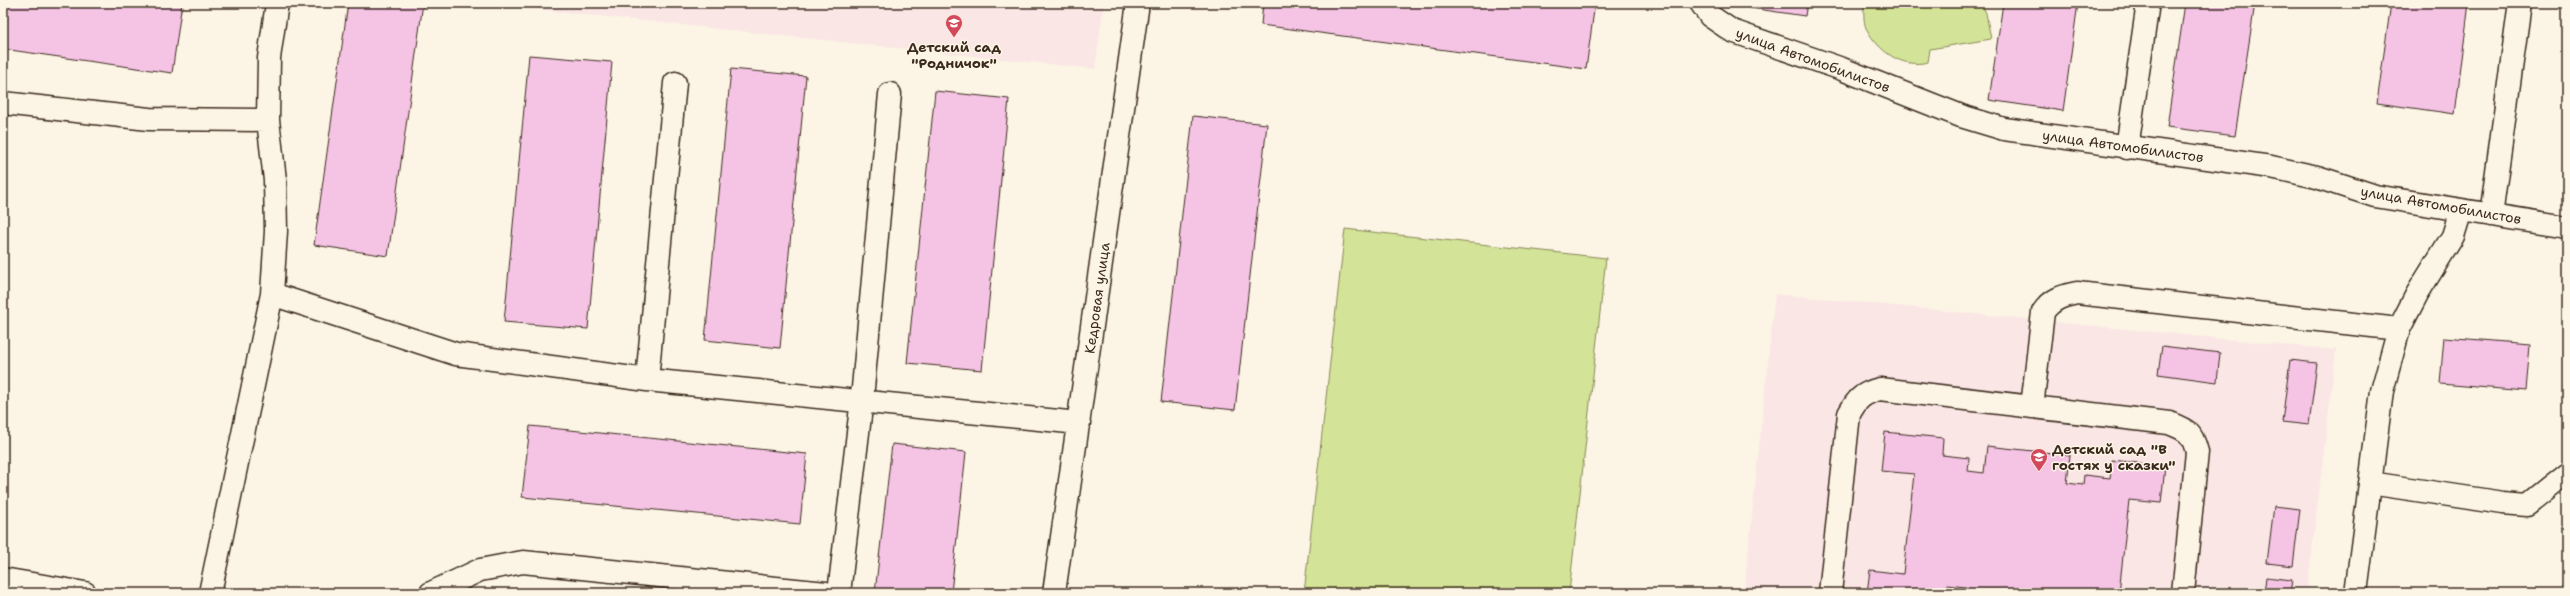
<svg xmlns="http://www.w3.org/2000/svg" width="2570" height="596" font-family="'Shantell Sans',sans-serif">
<rect width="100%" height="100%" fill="#fcf5e5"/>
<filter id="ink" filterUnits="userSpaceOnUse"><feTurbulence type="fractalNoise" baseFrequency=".025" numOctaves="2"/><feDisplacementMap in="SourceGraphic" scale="8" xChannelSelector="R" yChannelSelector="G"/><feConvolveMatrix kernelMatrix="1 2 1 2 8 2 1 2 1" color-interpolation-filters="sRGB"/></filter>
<g filter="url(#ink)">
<path fill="#fae6e5" d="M523,3H1104L1095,69L522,8Z
M1775,294L2336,350L2307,593H1744Z"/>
<path fill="#d3e397" stroke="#87865a" d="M1864,3H1981L1986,13L1991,39L1930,49L1928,62C1902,69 1878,51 1866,28C1863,21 1864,10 1864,3Z
M1345,229L1606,258L1569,593H1304Z"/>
<path fill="#f5c4e5" stroke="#3b2a1e" d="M3,3H182L172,73L3,49Z
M348,3H423L388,256L314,245Z
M1263,3H1595L1586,69L1261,25Z
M1751,3H1807L1805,16L1750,8Z
M2003,3H2078L2063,111L1989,100Z
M2185,3H2255L2235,136L2167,127Z
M2391,3H2469L2455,114L2377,103Z
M529,55L612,62L588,329L504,322Z
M731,69L806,76L780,348L705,340Z
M935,91L1009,99L982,370L907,363Z
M1193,116L1267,124L1235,410L1161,402Z
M2444,337L2530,344L2526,391L2440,384Z
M2162,346L2220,353L2217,382L2158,374Z
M2290,360L2317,363L2309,425L2282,422Z
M530,426L807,454L800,524L522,497Z
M1885,432L1943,438L1942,455L1969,458L1968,471L1984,473L1987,446L2070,455L2067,483L2083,485L2084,475L2110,478L2112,460L2165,466L2161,503L2129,500L2119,593H1965L1966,587L1947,585V593H1867L1870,570L1903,574L1914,474L1881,471Z
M892,444L966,452L951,593H875Z
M2274,506L2300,509L2293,566L2267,563Z
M2266,577L2292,580L2290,593H2264Z"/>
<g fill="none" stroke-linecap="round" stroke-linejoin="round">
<defs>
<path id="minor" d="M1701,3L1710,16L1732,31L1842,69L1961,116L2004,129L2271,167L2317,177L2375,196L2567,227
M3,103L149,119L268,120
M2127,148L2148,3
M2491,215L2520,3
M272,294L456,354L647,380L1079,423
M647,380L675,83
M2032,407L2043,312C2052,299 2062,296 2077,293L2399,329
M2370,483L2503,503L2527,505L2567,473
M3,579L85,593
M210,593L272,294L276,231L275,180L268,120L269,58L277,3
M431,593L480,570L523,562L826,593
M839,593L862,399L890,94
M1054,593L1138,3
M1830,593L1849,414C1857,399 1863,393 1880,389L2169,423C2187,430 2192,432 2197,452L2183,593
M2356,593L2382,391L2399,329L2417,294L2453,236L2461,210"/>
</defs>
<use href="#minor" stroke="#3b2a1e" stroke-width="25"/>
<use href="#minor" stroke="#fcf5e5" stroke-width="22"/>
</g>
</g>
<defs>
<symbol id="school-pin" viewBox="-11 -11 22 30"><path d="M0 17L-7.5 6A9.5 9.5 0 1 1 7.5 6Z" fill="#d1495b" stroke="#fcf5e5"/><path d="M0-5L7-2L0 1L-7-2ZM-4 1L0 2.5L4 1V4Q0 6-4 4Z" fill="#fff"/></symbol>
</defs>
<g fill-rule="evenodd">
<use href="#school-pin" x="944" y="13" width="20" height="27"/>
<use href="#school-pin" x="2029" y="447" width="20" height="27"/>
</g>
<g text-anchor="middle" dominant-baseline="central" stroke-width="3" stroke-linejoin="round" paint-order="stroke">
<g font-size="14" font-weight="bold" fill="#3b2a1e" stroke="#fcf5e5">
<text x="954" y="47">Детский сад<tspan x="954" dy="16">"Родничок"</tspan></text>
<text x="2052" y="449" text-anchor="start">Детский сад "В<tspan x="2052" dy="16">гостях у сказки"</tspan></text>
</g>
<g font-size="14" fill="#3b2a1e" stroke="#fcf5e5">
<text transform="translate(1813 60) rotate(20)">улица Автомобилистов</text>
<text transform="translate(2123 146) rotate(8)">улица Автомобилистов</text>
<text transform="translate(2441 205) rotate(10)">улица Автомобилистов</text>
<text transform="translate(1097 298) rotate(-82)">Кедровая улица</text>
</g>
</g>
<rect width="2570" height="596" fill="none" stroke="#fcf5e5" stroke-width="16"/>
<rect x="8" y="8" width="2554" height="580" fill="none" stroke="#3b2a1e" stroke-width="1.5" filter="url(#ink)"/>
</svg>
